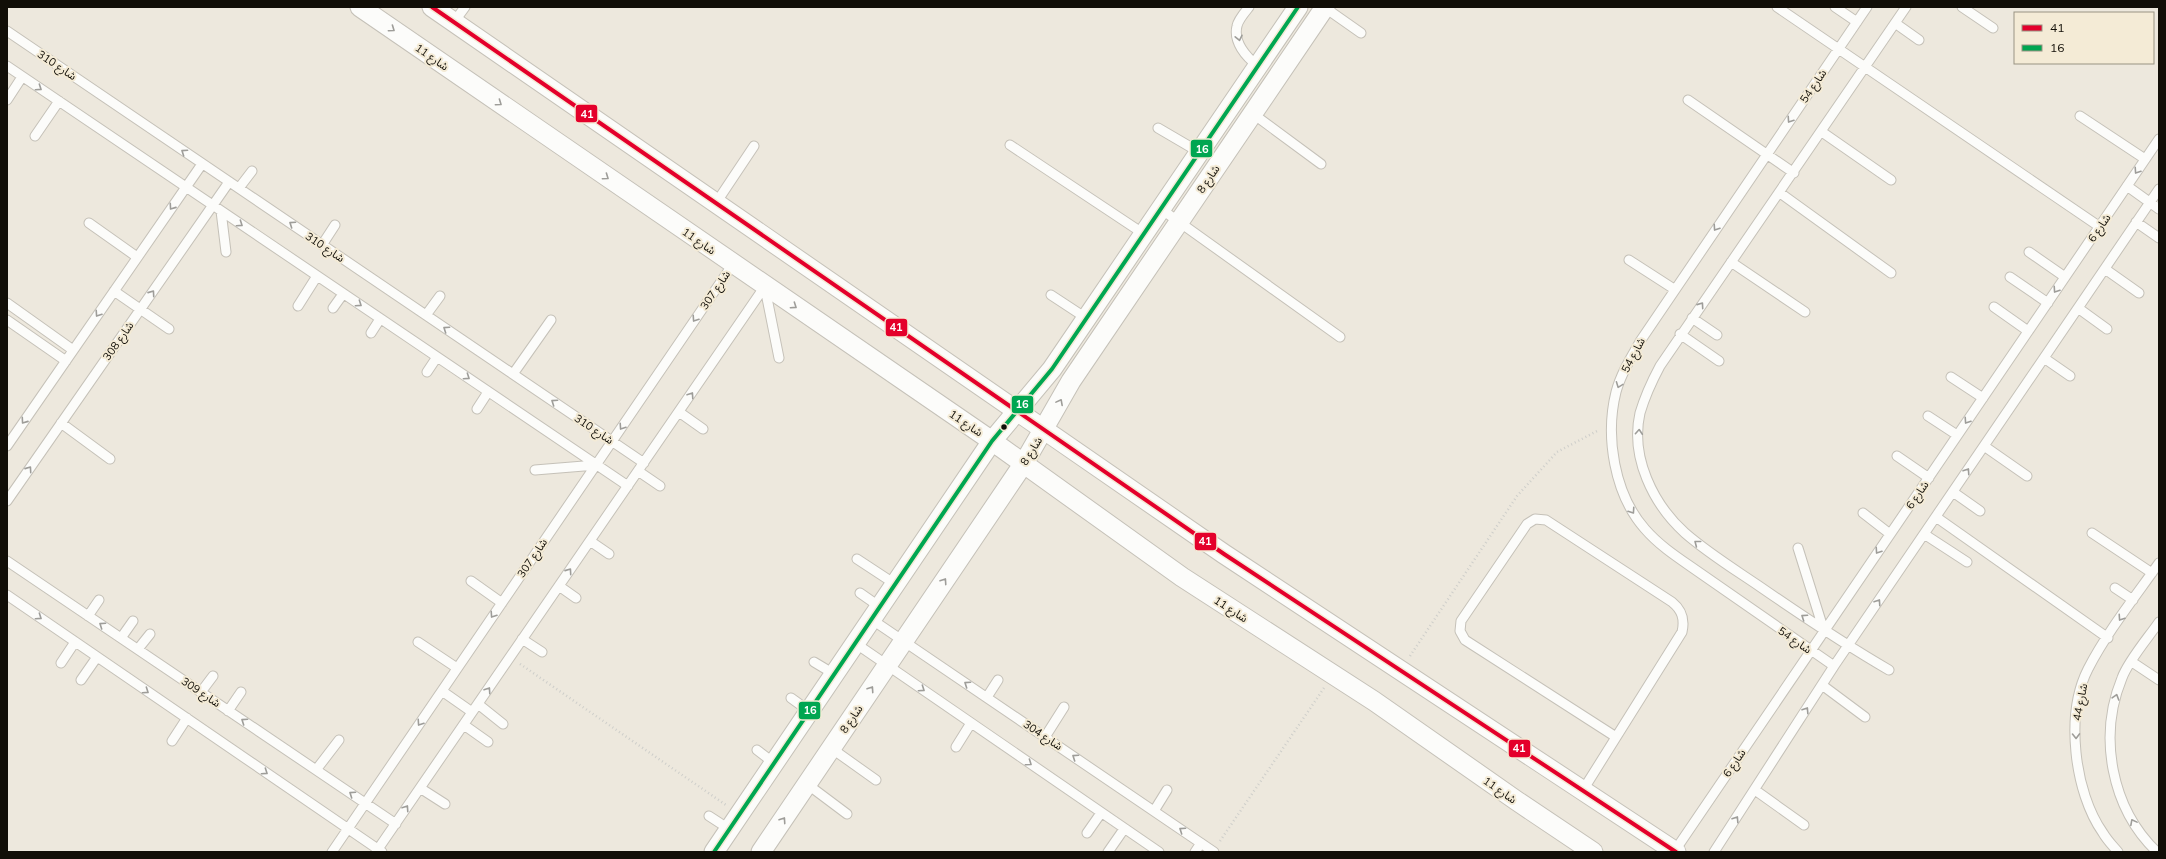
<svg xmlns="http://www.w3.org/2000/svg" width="2166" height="859" font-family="Mulish,'Noto Sans Arabic',sans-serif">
<rect width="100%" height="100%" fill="#ede8dd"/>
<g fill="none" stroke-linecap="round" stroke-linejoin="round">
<defs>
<path id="lane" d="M1249,7C1245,12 1238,20 1237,26C1233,42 1246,57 1258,66
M1324,7L1361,33
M1777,7L2100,227
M1835,7L1857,22
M1962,7L1993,28
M454,22L465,7
M1895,23L1919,40
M7,31L644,463
M7,66L628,486
M7,100L22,77
M1688,100L1794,173
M1252,113L1321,164
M2080,116L2145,159
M1158,128L1199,152
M1822,132L1891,180
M35,136L59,101
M1010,145L1144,234
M2127,186L2159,209
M239,188L252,171
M1780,193L1891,273
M716,203L754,146
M1161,209L1340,337
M221,211L226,252
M2136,222L2159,238
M89,223L137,257
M322,245L335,225
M2029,252L2065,277
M1629,260L1674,289
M1731,262L1805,312
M2105,269L2139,293
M2010,277L2048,303
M765,288L779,358
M114,291L169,329
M1051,295L1086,318
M7,303L73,350
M298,306L317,276
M1994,307L2028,331
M333,308L343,294
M2078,308L2107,329
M426,315L440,296
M1692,318L1717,335
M7,320L66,361
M371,333L380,319
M1680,334L1719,361
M2044,358L2070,376
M427,372L437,357
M513,374L551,320
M1951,377L1983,398
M477,409L488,392
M679,412L703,429
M1928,416L1957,435
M61,423L110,459
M7,446L202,164
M1984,446L2027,476
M1897,456L1929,478
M535,470L596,465
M638,471L660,486
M1953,492L1980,511
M7,501L229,182
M1863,513L1890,534
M1936,517L2108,638
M2092,533L2152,573
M1924,534L1967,562
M590,541L609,554
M1798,548L1824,631
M857,559L895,584
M7,561L396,824
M471,581L502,603
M559,586L576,598
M2115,588L2133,600
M860,593L880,607
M7,595L382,852
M88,616L99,600
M871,619L1214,852
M121,638L133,621
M522,639L542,652
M418,642L457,668
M855,643L1159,852
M138,649L150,634
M814,662L834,674
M2132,662L2159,680
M61,663L75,642
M1834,666L1690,566C1674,555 1658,544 1645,529C1614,494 1605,436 1616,392C1621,373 1632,356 1641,340L1867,7
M1889,670C1844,644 1801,615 1759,586C1734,569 1708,553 1685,533C1653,504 1630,457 1640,413C1645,396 1652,381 1660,366L1906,7
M81,680L97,657
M1822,685L1865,717
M442,691L472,712
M201,692L213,676
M987,697L998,680
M791,698L809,711
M478,704L503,724
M228,711L241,692
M464,725L488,742
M1045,737L1064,707
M172,741L187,718
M956,747L971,723
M831,748L876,780
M757,750L774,763
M316,770L339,740
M807,784L847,814
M420,788L445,804
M1583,790L1682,632C1685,619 1682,610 1672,602L1546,520L1535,519L1527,524L1461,621L1460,631L1465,640L1616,737
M1755,790L1804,825
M1154,811L1167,790
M709,816L729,829
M1087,833L1101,813
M332,852L733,264
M376,852L765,286
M1108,852L1124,829
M1195,852L1201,843
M1674,852L2159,139
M1714,852L1834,666L2159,189
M2118,852C2113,846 2107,840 2103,833C2074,792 2065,714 2088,669C2107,632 2135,597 2159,563
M2157,852C2111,808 2098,736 2122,678C2128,661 2148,638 2159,622"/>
<path id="street" d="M360,7L992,441L1182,577L1374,701L1517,801L1593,852
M432,7L1224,554L1676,852
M714,852L992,441L1052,369L1298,7
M761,852L1024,463L1071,381L1325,7"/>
</defs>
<use href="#lane" stroke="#c5c1b8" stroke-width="11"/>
<use href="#street" stroke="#c5c1b8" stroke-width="21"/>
<path stroke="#cececa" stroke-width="2.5" stroke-dasharray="1 3" stroke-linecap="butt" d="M1410,656L1517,496L1557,452L1599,430
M520,664L726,805
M1220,841L1324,688"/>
<use href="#lane" stroke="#fcfcfa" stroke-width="9"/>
<use href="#street" stroke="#fcfcfa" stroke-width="19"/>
<defs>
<path id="bus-1" d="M432,7L1224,554L1676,852"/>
<path id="bus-2" d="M714,852L992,441L1052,369L1298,7"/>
</defs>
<use href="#bus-1" stroke="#f4ebd6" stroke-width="7"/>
<use href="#bus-2" stroke="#f4ebd6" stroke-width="7"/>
<use href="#bus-1" stroke="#e4002b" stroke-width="4"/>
<use href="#bus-2" stroke="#00a651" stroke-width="4"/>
</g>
<defs><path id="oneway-chevron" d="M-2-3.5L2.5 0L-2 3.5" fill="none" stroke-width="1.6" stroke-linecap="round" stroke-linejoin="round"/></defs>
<g stroke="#9e9d99">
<use href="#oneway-chevron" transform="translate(392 29) rotate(35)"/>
<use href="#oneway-chevron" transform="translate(1239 38) rotate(78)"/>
<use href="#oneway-chevron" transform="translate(39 88) rotate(34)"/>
<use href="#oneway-chevron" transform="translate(499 103) rotate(35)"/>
<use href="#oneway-chevron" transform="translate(1790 120) rotate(124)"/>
<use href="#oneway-chevron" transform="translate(184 152) rotate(-146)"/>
<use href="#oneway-chevron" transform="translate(2137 171) rotate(124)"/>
<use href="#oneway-chevron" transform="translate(606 177) rotate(35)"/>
<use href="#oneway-chevron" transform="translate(172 207) rotate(125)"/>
<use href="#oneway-chevron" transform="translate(240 224) rotate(34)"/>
<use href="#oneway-chevron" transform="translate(292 224) rotate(-146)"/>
<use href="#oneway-chevron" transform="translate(1716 228) rotate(124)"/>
<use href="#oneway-chevron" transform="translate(2056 290) rotate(124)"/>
<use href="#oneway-chevron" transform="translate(152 293) rotate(-55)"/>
<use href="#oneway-chevron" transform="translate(359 304) rotate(34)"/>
<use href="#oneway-chevron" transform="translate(1701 305) rotate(-55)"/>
<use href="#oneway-chevron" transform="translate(794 306) rotate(34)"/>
<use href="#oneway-chevron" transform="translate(98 314) rotate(124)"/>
<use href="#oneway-chevron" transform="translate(695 319) rotate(124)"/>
<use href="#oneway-chevron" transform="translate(446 329) rotate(-146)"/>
<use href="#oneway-chevron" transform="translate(467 377) rotate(34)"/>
<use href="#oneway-chevron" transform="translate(1619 385) rotate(111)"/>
<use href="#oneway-chevron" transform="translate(691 395) rotate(-56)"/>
<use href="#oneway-chevron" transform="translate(554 402) rotate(-146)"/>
<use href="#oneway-chevron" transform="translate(1060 402) rotate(-62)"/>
<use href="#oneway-chevron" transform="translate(24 421) rotate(125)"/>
<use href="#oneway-chevron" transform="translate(1967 421) rotate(124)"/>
<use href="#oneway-chevron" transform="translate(622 427) rotate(124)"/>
<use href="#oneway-chevron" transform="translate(1639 432) rotate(-86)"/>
<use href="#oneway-chevron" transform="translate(29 469) rotate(-55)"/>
<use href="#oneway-chevron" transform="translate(1967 471) rotate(-56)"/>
<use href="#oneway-chevron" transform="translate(1632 511) rotate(56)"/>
<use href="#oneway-chevron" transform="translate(1697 543) rotate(-142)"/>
<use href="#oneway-chevron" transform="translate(1878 551) rotate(124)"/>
<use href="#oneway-chevron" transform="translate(569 571) rotate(-55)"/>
<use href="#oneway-chevron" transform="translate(944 581) rotate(-56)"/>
<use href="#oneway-chevron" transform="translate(1878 602) rotate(-56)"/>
<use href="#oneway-chevron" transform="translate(493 615) rotate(124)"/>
<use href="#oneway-chevron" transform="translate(39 617) rotate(34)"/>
<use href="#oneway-chevron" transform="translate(1804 617) rotate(-146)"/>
<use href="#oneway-chevron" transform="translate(2121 618) rotate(124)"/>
<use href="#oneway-chevron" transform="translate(102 625) rotate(-146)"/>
<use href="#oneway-chevron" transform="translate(967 684) rotate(-146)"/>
<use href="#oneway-chevron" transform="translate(871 689) rotate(-56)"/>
<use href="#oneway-chevron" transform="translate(922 689) rotate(34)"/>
<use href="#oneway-chevron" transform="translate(488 690) rotate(-56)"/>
<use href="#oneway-chevron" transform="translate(146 691) rotate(34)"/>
<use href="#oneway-chevron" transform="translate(2116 697) rotate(-73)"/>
<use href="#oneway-chevron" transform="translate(1806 710) rotate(-57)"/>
<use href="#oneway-chevron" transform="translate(244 721) rotate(-146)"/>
<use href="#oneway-chevron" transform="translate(420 723) rotate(124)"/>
<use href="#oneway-chevron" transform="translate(2076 736) rotate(89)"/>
<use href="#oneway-chevron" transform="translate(1075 757) rotate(-146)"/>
<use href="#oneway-chevron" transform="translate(1029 763) rotate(35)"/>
<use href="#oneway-chevron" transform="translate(265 772) rotate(34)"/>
<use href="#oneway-chevron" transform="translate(352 794) rotate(-146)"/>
<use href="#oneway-chevron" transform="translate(406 808) rotate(-56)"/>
<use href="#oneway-chevron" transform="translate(1736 819) rotate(-57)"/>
<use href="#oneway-chevron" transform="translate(783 820) rotate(-56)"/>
<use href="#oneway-chevron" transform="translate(2133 822) rotate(-118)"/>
<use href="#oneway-chevron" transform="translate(1182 830) rotate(-146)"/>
</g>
<circle fill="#110e07" stroke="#f4ebd6" stroke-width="1.5" cx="1004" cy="427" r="3.5"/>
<g text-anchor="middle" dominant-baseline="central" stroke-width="4" stroke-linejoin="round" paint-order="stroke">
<g font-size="11" fill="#110e07" stroke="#f4ebd6">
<text transform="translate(432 57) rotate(35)">شارع 11</text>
<text transform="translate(57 65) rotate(34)">شارع 310</text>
<text transform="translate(1813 86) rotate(-56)">شارع 54</text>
<text transform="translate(1208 179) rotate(-56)">شارع 8</text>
<text transform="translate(2099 228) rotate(-56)">شارع 6</text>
<text transform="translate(699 241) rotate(35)">شارع 11</text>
<text transform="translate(325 247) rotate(34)">شارع 310</text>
<text transform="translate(715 290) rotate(-56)">شارع 307</text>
<text transform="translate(118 341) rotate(-55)">شارع 308</text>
<text transform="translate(1633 355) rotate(-62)">شارع 54</text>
<text transform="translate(966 423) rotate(34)">شارع 11</text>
<text transform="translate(594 429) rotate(34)">شارع 310</text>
<text transform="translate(1031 451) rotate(-58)">شارع 8</text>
<text transform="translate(1917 495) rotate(-56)">شارع 6</text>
<text transform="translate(532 558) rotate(-56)">شارع 307</text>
<text transform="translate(1231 609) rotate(33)">شارع 11</text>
<text transform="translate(1795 640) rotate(35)">شارع 54</text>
<text transform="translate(201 692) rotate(34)">شارع 309</text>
<text transform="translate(2080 702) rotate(-79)">شارع 44</text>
<text transform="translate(851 719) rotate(-56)">شارع 8</text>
<text transform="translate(1043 735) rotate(34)">شارع 304</text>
<text transform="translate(1734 763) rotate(-56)">شارع 6</text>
<text transform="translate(1500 790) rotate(35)">شارع 11</text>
</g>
</g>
<g stroke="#f4ebd6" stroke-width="1.5">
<rect x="575" y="104" width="23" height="19" rx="4" fill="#e4002b"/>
<rect x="1190" y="139" width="23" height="19" rx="4" fill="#00a651"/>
<rect x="885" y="318" width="23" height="19" rx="4" fill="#e4002b"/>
<rect x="1011" y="395" width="23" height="19" rx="4" fill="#00a651"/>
<rect x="1194" y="532" width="23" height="19" rx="4" fill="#e4002b"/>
<rect x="798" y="701" width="23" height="19" rx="4" fill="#00a651"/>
<rect x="1508" y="739" width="23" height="19" rx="4" fill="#e4002b"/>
</g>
<g font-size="11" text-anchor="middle" font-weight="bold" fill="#fff">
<text x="587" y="118">41</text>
<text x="1202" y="153">16</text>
<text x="896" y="331">41</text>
<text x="1022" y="408">16</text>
<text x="1205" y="545">41</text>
<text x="810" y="714">16</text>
<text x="1519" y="752">41</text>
</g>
<rect width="2166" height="859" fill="none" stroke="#110e07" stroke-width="16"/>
<rect x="2014" y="12" width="140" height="52" fill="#f4ebd6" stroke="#999383"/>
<rect x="2022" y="25" width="20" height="6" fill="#e4002b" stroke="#999383"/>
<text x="2050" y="32" font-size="12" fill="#110e07">41</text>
<rect x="2022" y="45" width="20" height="6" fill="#00a651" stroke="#999383"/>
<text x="2050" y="52" font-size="12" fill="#110e07">16</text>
</svg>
